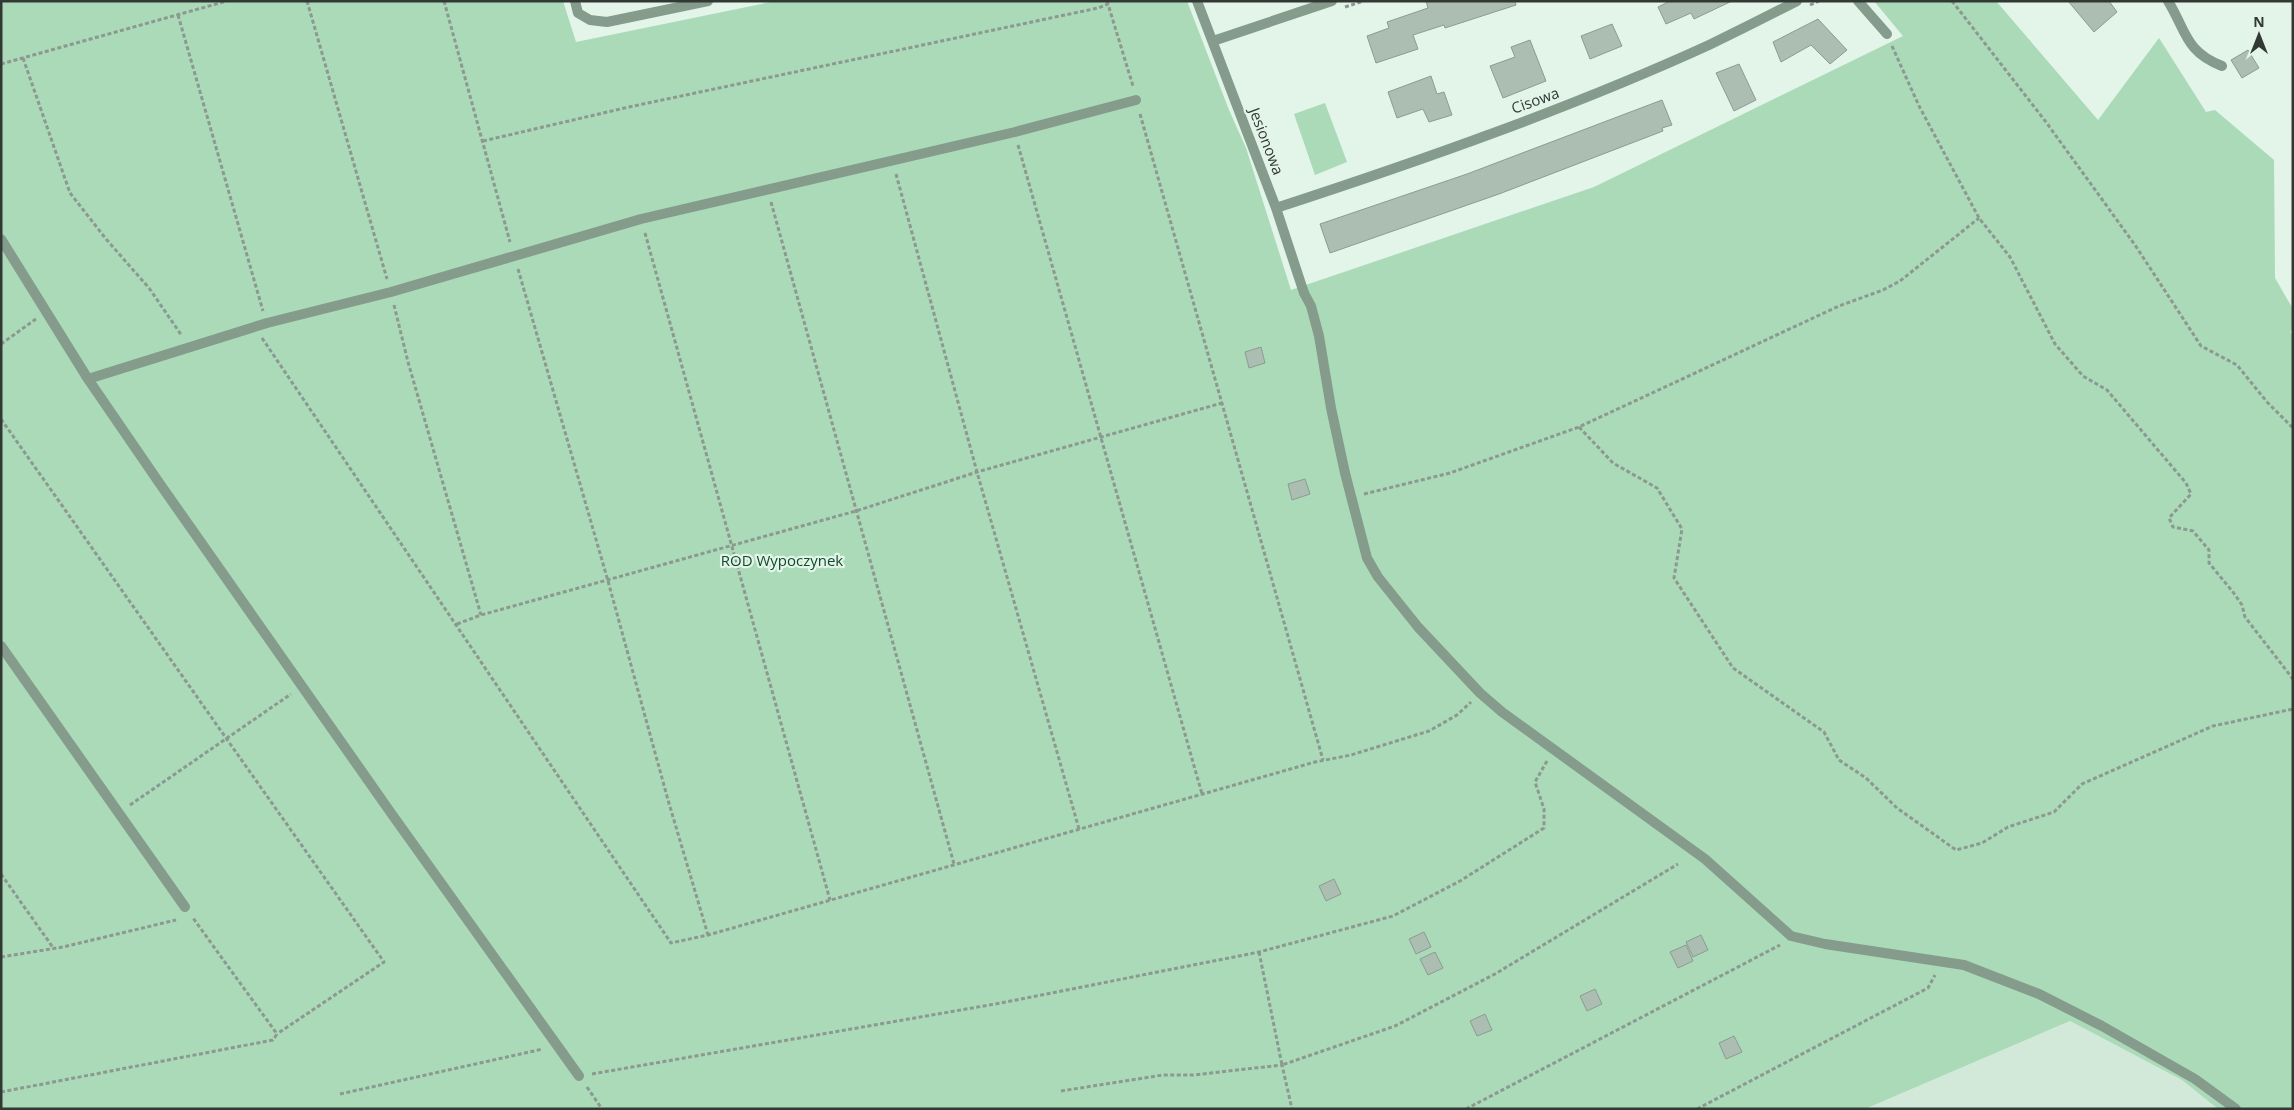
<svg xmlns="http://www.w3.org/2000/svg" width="2294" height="1110" font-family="'Open Sans',sans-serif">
<rect width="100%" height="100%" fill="#e3f4e8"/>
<path fill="#d2e9d9" d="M2070,1021L2182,1080L2218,1109H1865Z"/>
<path fill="#aadab8" d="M1,1H563L576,42L776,1H1187L1229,110L1246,148L1291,290L1594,187L1903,36L1874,1H1996L2098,120L2159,38L2206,112L2215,110L2274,160L2275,278L2293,309V330L2290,332L2293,335V1109H2218L2182,1080L2070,1021L1865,1109H1Z
M1325,103L1347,162L1315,175L1294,114Z"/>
<path fill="#acbdb1" stroke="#8c9c90" d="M1426,1H1515L1516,5L1445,28L1444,25L1413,35L1418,49L1376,63L1367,36L1389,28L1387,22L1428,8Z
M1670,1H1732L1694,19L1691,13L1666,24L1658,7Z
M2068,1H2109L2117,12L2094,32Z
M1818,19L1847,50L1830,64L1811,45L1781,62L1773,42Z
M1612,24L1622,46L1590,59L1581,36Z
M1530,40L1546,81L1503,98L1490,66L1515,57L1511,47Z
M2248,50L2259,68L2242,78L2231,60Z
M1739,64L1756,100L1734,111L1716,73Z
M1431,76L1437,94L1444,92L1452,115L1429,122L1423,109L1397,118L1388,92Z
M1662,100L1672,125L1662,128L1663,131L1499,194L1330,253L1320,224L1467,174Z
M1261,347L1265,363L1249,368L1245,352Z
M1305,479L1310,494L1292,500L1288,484Z
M1334,879L1341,894L1326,901L1319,886Z
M1424,932L1431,947L1416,954L1409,939Z
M1701,935L1708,950L1693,957L1686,942Z
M1686,945L1693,961L1678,968L1670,952Z
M1435,952L1443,968L1428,975L1420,959Z
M1595,989L1602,1004L1587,1011L1580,996Z
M1485,1014L1492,1030L1477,1036L1470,1021Z
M1734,1036L1742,1052L1726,1059L1719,1043Z"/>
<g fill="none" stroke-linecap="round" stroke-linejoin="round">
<path stroke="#8c9890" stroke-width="3" stroke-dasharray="4 2.5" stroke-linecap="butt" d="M307,1L387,279
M444,1L510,242
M1107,1L1133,86
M1952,1L2046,122L2135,245L2201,346L2237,365L2267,402L2293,428
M1810,5L1819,1
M1345,7L1364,1
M178,15L263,311
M1892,46L1919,106L1979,218L2010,257L2055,344L2083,376L2107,390L2186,483L2191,494L2169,518L2173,527L2193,531L2209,550V563L2233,592L2242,605L2245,617L2293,679
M23,58L70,193L106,239L149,288L182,336
M1,64L227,1
M1140,114L1323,760
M483,141L629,107L1098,8L1108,4
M1018,145L1202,794
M896,174L977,472L1079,829
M771,202L954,864
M645,233L830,900
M518,269L608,581L668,800L708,935
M394,305L408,362L481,615
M262,338L671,943L708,935L1315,762L1351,755L1429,731L1457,715L1471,702
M1,344L36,319
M1,419L384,962L277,1034
M1579,427L1613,463L1657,488L1682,529L1674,578L1733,668L1824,732L1839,760L1866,778L1897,808L1956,850L1982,843L2008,827L2054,812L2082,784L2213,726L2293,709
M1364,494L1450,473L1579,427L1839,306L1883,290L1900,281L1979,218
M457,624L481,615L856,511L977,472L1222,403
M130,805L291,694
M1,874L54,949
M1259,952L1282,1065L1395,1026L1495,974L1678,864
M1,957L63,947L176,920
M592,1074L1001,1003L1259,952L1393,916L1460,881L1544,828V809L1535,782L1547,761
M587,1087L602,1109
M1061,1091L1163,1075H1193L1282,1065L1292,1109
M1,1092L273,1040L277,1034L193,918
M340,1094L543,1049
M1466,1109L1780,945
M1697,1109L1928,988L1935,975"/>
<path stroke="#859b8b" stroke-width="10" d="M2168,1C2186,30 2185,52 2222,66
M1,239L88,379L160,484L391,813L579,1076
M1304,293L1311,306L1319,336L1331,408L1345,473L1367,558L1378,577L1418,627L1480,693L1502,712L1705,859L1791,936L1825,944L1964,965L2039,994L2102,1026L2195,1079L2236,1109
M88,379L267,323L391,292L641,219L1015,132L1136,100
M1,646L185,907"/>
<path stroke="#859b8b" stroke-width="10" d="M575,1L578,13L590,20L607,22L708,1
M1197,1L1276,208L1304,293
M1858,1L1887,34
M1213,41L1332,1
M1276,208C1420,161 1571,108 1709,45C1738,31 1768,16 1797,1"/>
</g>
<g text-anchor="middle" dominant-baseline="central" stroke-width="4.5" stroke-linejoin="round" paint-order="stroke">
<g font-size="15" fill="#323934" stroke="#e3f4e8">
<text transform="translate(1535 100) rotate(-20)">Cisowa</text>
<text transform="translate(1267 141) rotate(69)">Jesionowa</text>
</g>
<g font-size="15" fill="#0f4b2a" stroke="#e3f4e8">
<text x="782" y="560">ROD Wypoczynek</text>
</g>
</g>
<rect width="2294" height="1110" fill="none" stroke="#323934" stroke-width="5"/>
<g transform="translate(2259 35)" stroke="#e3f4e8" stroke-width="4" paint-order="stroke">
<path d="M0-4L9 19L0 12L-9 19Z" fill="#323934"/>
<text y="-8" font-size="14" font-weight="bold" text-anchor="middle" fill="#323934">N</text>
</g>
</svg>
